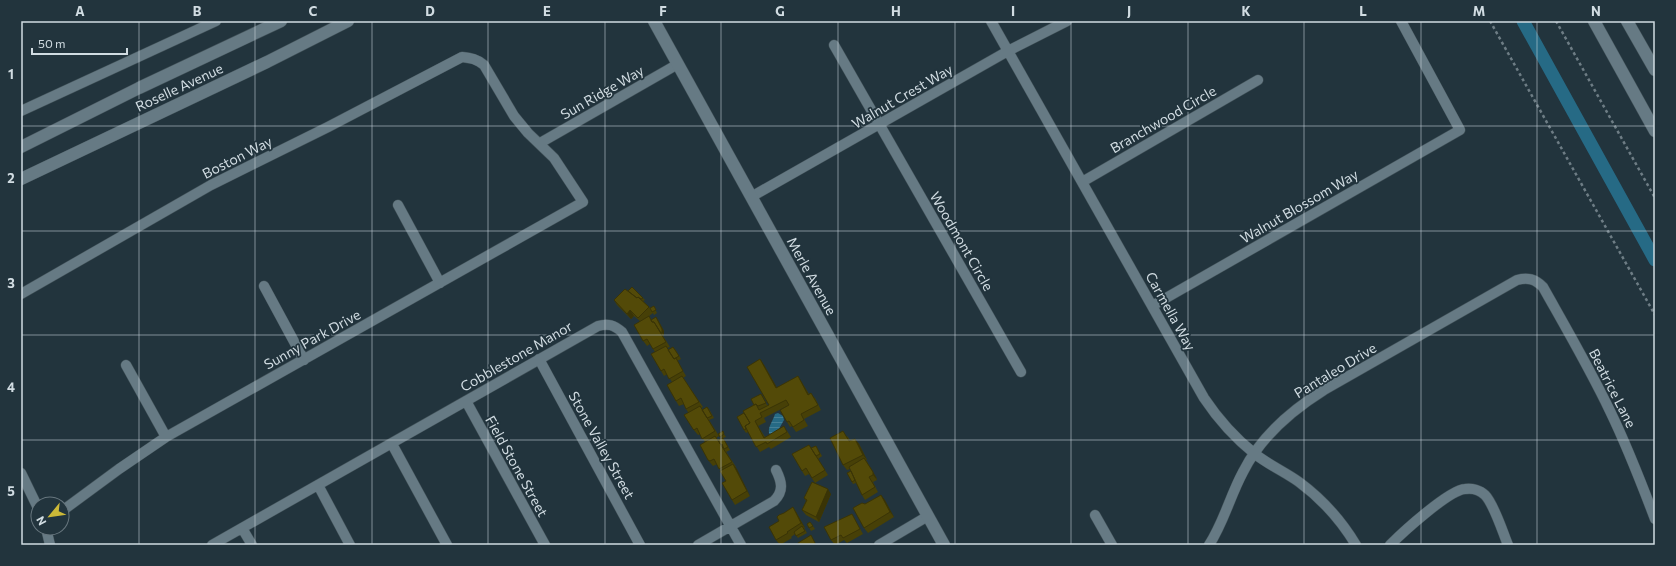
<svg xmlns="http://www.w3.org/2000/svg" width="1676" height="566" font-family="Commissioner,sans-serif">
<defs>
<pattern id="water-rules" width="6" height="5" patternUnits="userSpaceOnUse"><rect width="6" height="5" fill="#266a85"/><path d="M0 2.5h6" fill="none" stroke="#447f96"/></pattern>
</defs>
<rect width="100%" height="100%" fill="#22343d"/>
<path fill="url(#water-rules)" d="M778,413L783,416L784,420L776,434L770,435C766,429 773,421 775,414Z"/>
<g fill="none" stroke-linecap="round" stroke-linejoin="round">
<path stroke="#266a85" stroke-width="13" d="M1523,21L1655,260"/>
<defs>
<path id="street" d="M991,21L1204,398C1218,419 1235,438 1255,454C1269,465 1285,472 1299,482C1322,499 1341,520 1356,545
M834,45L1021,372
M21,111L216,21
M540,143L678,64
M1082,182L1258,80
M751,197L1008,51L1067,21
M398,205L440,283
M264,286L304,360
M21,294L211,185L328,127L462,57C471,58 477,59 484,65L514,116L528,133L554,158L583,202L166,437L119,469L62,511
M1152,306L1460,130L1401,21
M539,359L640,545
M126,365L166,437
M466,401L545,545
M392,444L447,545
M21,473L38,508
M318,485L350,545
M1095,515L1112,545
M46,528L50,545
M242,528L252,545
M212,545L598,326C608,323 614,325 622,332L741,545
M698,545L774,501C784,491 782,482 776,470
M879,545L928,516
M1209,545C1224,522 1230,496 1243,472C1260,438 1292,410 1324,390L1517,280C1528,277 1535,279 1543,287C1566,328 1590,369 1610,411C1627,446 1641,482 1655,519
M1390,545C1403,532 1449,490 1465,489C1472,488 1480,490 1485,495C1494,504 1503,533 1508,545"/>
<path id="secondary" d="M654,21L944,545
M1594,21L1655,131
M1627,21L1655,70
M21,147L139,88L281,21
M21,179L267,62L348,21"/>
</defs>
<use href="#street" stroke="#425259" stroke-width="11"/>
<use href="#secondary" stroke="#425259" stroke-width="13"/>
<path stroke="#6e7d85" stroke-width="2.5" stroke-dasharray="3 3" stroke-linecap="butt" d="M1490,21L1655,315
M1556,21L1655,198"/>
<use href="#street" stroke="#667a84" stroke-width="10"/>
<use href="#secondary" stroke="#667a84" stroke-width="12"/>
</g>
<path fill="#474007" d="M628,291L643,298L645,300L643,301L652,310L655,309L657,313L654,315L653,313L649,316L651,320H658L664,331V335L663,336L670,347L667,348L668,349H675L681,359L677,361L686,376L683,378L703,407L701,408L702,410L707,407L709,409L714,418L709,420L719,436L716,438L718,440L721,438L718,434H724L726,437L723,438L730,450L726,452L723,447L736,467H735L750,496L735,505L732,500L726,481L721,471L717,464L713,466L708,460L705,442L700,434L698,435L693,429L688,412L686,409L684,404L679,406L676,401L672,382L667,374L664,376L661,371L655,352L650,344L647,346L642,339L640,321L634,316L631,319L617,305L614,300Z
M760,359L764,365L777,388L801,381L809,394L815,398L821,410L804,419L808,426L796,432L792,426L790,427L787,422V406L764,418L766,422L758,426L765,437L787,431L791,437L771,449L769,447L760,452L748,432L746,433L744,430V413L763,396L767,405H769Z
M847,436L850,440L855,439L859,444L867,460H866L876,477L877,480L873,482L878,492L865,500L862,495L856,483L853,484L852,482L851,471L850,469L847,470L843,465Z
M816,446L822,456L818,459L828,475L815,483L809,474L805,476L802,471L811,448Z
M831,494L819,522L806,515L802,510L806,501L804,498Z
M881,495L894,517L868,533L864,528L865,504Z
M796,512L805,528H804L807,533L798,538L795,534L791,537L792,538L780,545L776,540Z
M852,514L863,534L847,543L844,540L835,545L831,540Z
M810,522L815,529L811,531L807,524Z"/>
<path fill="#3a3406" d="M630,310L634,316L631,319L627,314Z
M656,317L664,331V335L662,333Z
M760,359L764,365L780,393L776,388Z
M798,376L801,381L812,400L808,395Z
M855,439L859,444L867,460L863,455Z
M864,458L876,477L877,480L873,475Z
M733,464L737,469L750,496L747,491Z
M828,489L831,494L819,522L816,517Z
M881,495L885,500L894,517L890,512Z
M793,507L796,512L805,528L801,523Z"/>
<path fill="#534a08" stroke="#3a3406" d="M632,287L643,298L641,299L638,297L637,298L628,291Z
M625,289L637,298L638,297L649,307L638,318L630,310L627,314L614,300Z
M654,306L656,310L652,312L650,308Z
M649,316L652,322H654L666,342L653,349L647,339L643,341L642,339L634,325Z
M656,317L662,329V333H661L654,322H652L651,320Z
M666,346L674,359L676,358L683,371L669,379L664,369L661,371L651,354Z
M673,347L679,356L674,359L668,350Z
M760,359L776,388L798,376L808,395L811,393L818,405L801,414L804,420L793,427L789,421L787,422L780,410L789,405L786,400L760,413L762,417L755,421L764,438L784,426L787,432L767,444L766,442L756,447L745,426L750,423L743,411L756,404L759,410L769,405L747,367Z
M682,376L699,402L686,409L681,398L676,401L667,385Z
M761,394L766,403L758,406L756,404L754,405L751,399Z
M700,406L715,431L702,439L697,428L694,430L693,429L684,415Z
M707,407L712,416L707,418L702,410Z
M744,413L750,423L745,426L746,429L744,430L737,417Z
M723,431L724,434L720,437L718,434Z
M843,431L849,441L855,439L863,455L843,465L830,438Z
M715,436L732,462L719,469L714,459L710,461L708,460L700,445Z
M723,438L728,447L724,449L722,444L721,445L718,440Z
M809,445L825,470L812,478L806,468L802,471L792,454Z
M816,446L820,454L816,456L811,448Z
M864,458L873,472V475L869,477L875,487L862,495L849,467Z
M733,464L747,491L732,500L722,483L726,481L720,471Z
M851,471L855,480L852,482L847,473Z
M812,482L828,489L816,517L802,510L807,500L804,498Z
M881,495L890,512L864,528L853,508L862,503L865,504Z
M793,507L801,523L787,532L788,533L776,540L769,527L779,521L777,517L779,515L784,513Z
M852,514L860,529L843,538L841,535L831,540L824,527Z
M810,522L813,526L809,528L807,524Z
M802,526L805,531L796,536L794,532Z
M811,535L816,545H797L798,544V543Z"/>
<path fill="none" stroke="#d1dce2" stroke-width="1" stroke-opacity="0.55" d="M139,21V545M255,21V545M372,21V545M488,21V545M605,21V545M721,21V545M838,21V545M955,21V545M1071,21V545M1188,21V545M1304,21V545M1421,21V545M1537,21V545M21,126H1655M21,231H1655M21,335H1655M21,440H1655"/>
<g text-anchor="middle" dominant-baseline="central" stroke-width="3.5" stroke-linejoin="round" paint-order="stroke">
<g font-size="14" fill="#d1dce2" stroke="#22343d">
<text transform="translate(179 87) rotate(-25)">Roselle Avenue</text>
<text transform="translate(602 92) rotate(-30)">Sun Ridge Way</text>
<text transform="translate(902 96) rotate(-30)">Walnut Crest Way</text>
<text transform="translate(1163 119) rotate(-30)">Branchwood Circle</text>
<text transform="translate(237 157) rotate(-27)">Boston Way</text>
<text transform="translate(1299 206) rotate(-30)">Walnut Blossom Way</text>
<text transform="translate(962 241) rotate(60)">Woodmont Circle</text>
<text transform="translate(812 276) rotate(61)">Merle Avenue</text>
<text transform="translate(1171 311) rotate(61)">Carmella Way</text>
<text transform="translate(312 339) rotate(-29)">Sunny Park Drive</text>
<text transform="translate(516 356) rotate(-30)">Cobblestone Manor</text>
<text transform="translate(1335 370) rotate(-31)">Pantaleo Drive</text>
<text transform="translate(1613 388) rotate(63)">Beatrice Lane</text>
<text transform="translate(602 445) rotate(61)">Stone Valley Street</text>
<text transform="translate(517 466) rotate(61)">Field Stone Street</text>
</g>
</g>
<rect width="1676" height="566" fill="none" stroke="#22343d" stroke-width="44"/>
<g transform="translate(50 516) rotate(241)"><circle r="19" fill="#22343d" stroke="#68777f"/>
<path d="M0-3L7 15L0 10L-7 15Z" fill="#ccb938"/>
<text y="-6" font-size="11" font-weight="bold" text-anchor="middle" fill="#d1dce2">N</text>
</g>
<path d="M32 48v6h95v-6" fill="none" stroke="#d1dce2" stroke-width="2"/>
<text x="38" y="48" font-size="12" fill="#d1dce2" stroke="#22343d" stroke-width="3" paint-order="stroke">50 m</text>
<rect x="22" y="22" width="1632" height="522" fill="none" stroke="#d1dce2" stroke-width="1.5"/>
<g font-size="13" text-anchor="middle" font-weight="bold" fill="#d1dce2">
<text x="80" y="16">A</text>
<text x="197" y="16">B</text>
<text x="313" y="16">C</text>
<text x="430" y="16">D</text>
<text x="547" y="16">E</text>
<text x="663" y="16">F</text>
<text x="780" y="16">G</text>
<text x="896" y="16">H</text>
<text x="1013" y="16">I</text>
<text x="1129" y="16">J</text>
<text x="1246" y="16">K</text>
<text x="1363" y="16">L</text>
<text x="1479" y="16">M</text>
<text x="1596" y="16">N</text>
<text x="11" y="79">1</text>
<text x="11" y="183">2</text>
<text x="11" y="288">3</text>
<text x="11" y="392">4</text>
<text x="11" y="496">5</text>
</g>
</svg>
